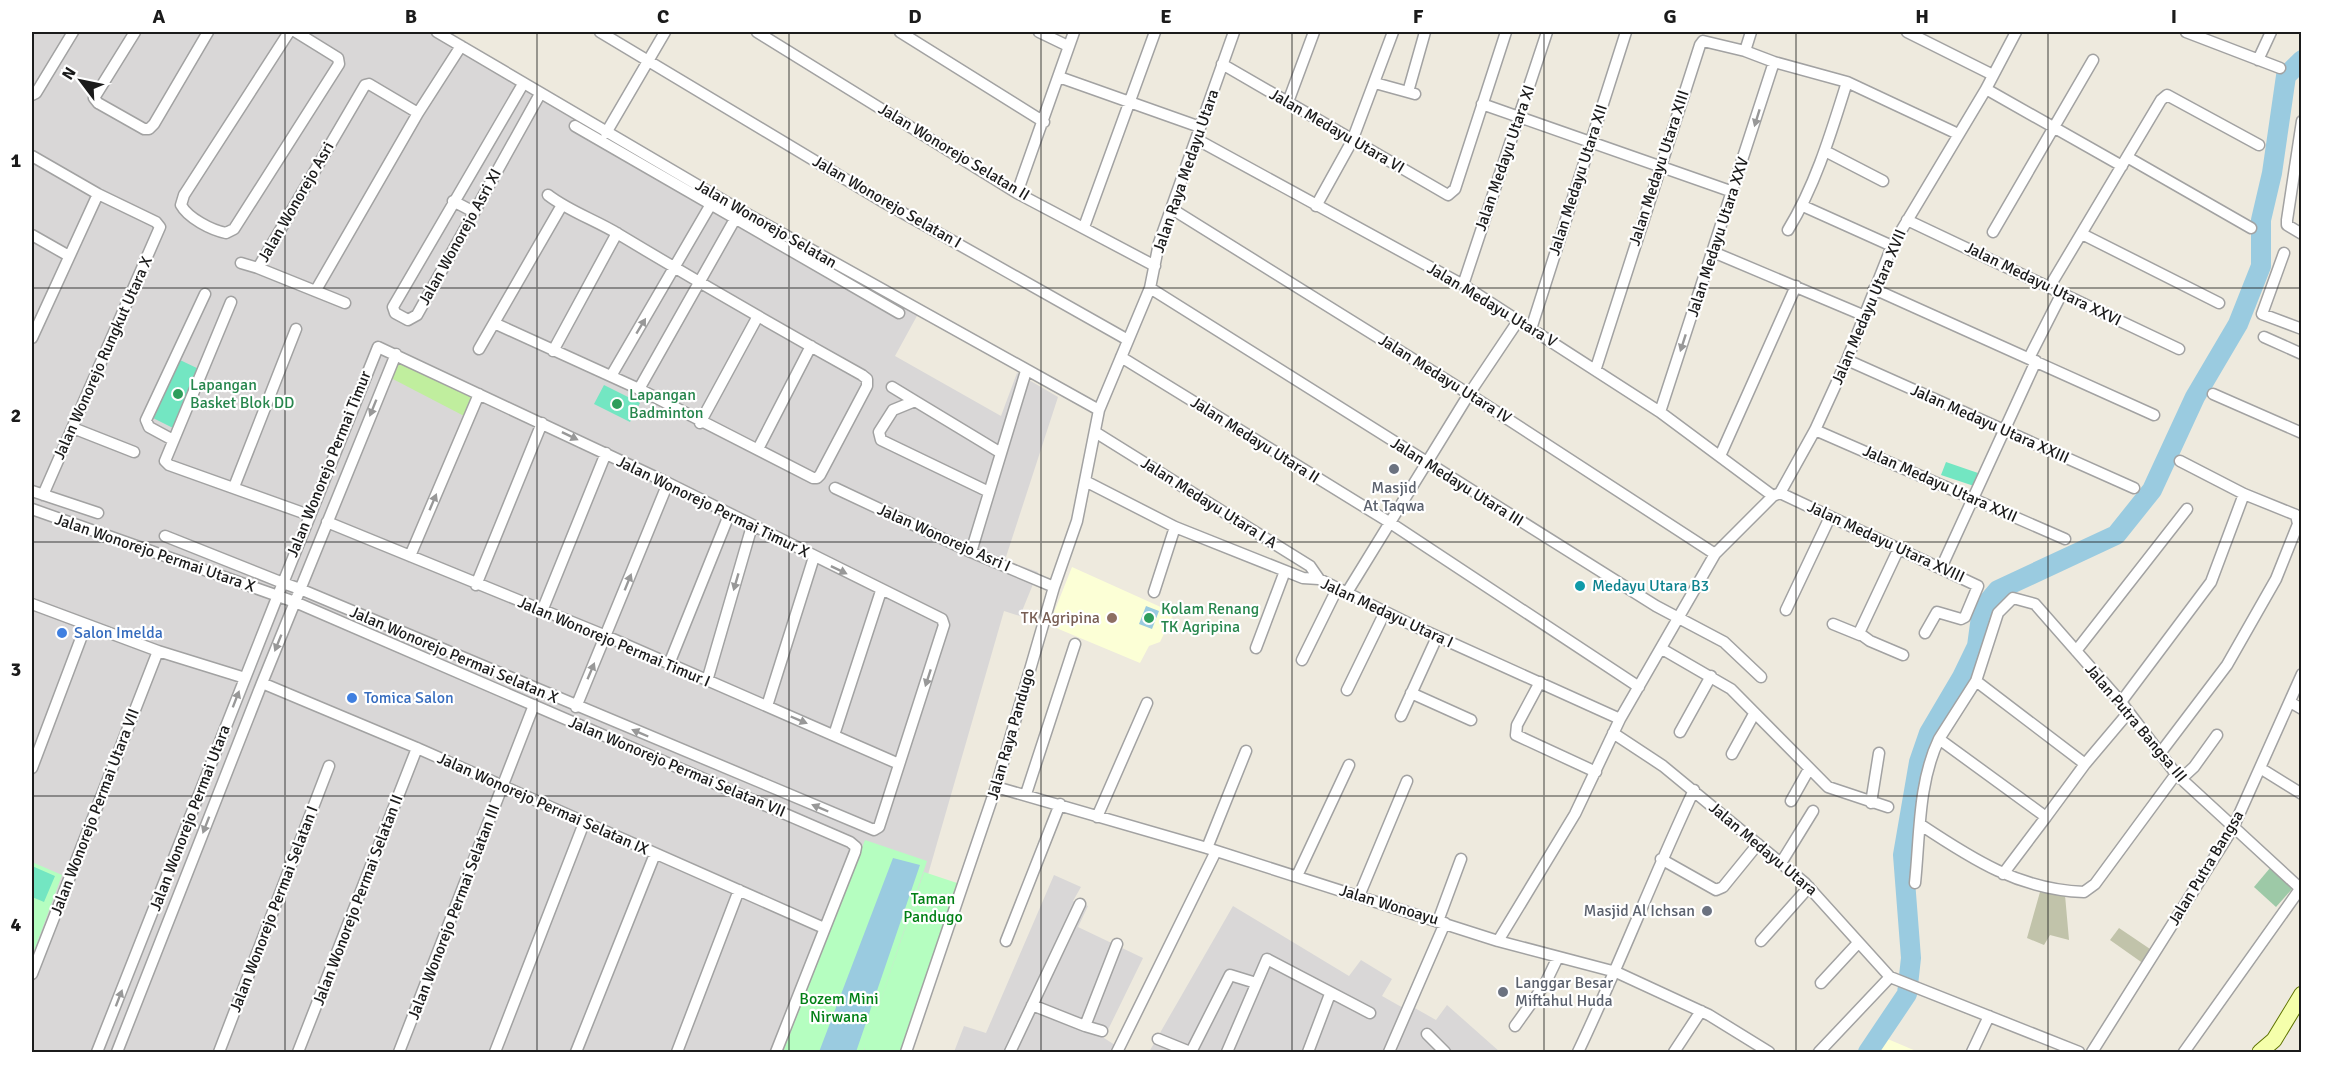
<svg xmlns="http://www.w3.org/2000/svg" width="2333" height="1084" font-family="Signika,sans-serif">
<rect width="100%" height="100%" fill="#eeeade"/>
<path fill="#d9d7d7" d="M32,32H432L918,314L895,356L1001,416L1017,373L1058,397L1005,560L1038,572L1020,616L1004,611L927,878L867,1052H32Z
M1054,875L1081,887L1073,901L1088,906L1078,927L1143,958L1104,1038L1118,1047L1115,1052H954L964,1026L986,1033Z
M1233,906L1349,976L1361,960L1392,979L1382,996L1405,1009L1413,1007L1436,1020L1447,1005L1500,1052H1149Z"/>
<path fill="#fcffd6" d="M1072,567L1174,613L1160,642L1149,646L1140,663L1049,625Z
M1883,1037L1916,1051V1052H1874Z"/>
<path fill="#c1c3aa" d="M2040,892L2065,895L2069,940L2050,935L2044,945L2027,938Z
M2119,928L2153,951L2144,964L2110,940Z"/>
<path fill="#c0ee9e" d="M397,357L476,394L466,417L389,377Z"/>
<path fill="#9dc9a7" d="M2270,868L2293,888L2276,907L2254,887Z"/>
<path fill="#b5fec0" d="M865,840L927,861L873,1024L924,872L963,885L904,1052H864L865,1047L863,1052H783Z
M32,862L62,875L33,954L32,953Z"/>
<path fill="#73e6c2" d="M180,360L201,370L175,429L153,418Z
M604,385L640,403L630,422L594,404Z
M1946,462L1978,473L1974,486L1941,475Z
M32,866L55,876L44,902L32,897Z"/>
<path fill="#9acbe0" d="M1146,606L1159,611L1152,629L1139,624Z
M893,858L920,865L856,1052H819Z"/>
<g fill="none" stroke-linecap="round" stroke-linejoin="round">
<path stroke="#9acbe0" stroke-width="20" d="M1868,1052L1907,994L1911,958L1903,855L1919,762L1929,733L1962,677L1977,646L1982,609L1998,590L2116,535L2152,490L2195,397L2238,324L2261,266V220L2272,173L2286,76L2302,60"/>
<defs>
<path id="street" d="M135,32L94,98L98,103L144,129H149L154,124L208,32
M289,32L184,195L181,205C188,218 211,230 226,233L234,229L339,64L338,58L296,32
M437,32L740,210L1099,410
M600,32L880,200L1128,340
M757,32L1017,193L1155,266
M900,32L1044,122
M1039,32L1068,46
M1907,32L1993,75
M2186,32L2280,68
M1745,51L1751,32
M2258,60L2271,32
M1222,64L1448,195L1455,189L1506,32
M1059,77L1200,127
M1375,83L1415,94
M523,84L393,307L395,313L408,320L417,315L540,94
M1986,89L2122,166
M1408,92L1425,32
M32,95L36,93L73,32
M1288,102L1314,32
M1482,104L1733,192
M2302,121L2287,220V225L2302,234
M575,126L899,313
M606,133L665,32
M1196,139L1463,285L1660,412L1773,496
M1825,151L1883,181
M32,156L98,194L156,222L160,227L43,495
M2127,157L2251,228
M1017,193L1074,32
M453,201L474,212
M1316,206L1352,141L1393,32
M1803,206L1892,246
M1172,209L1469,394L1715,554
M1907,220L2179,349
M1084,227L1155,32
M1788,230C1816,184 1831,133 1847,82
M1993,232L2093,60
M2082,234L2219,303
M32,235L69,256
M1713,252L1865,316
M2284,253L2262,314L2302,329
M241,263L258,268
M1463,285L1547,32
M2050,286L2161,100L2167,95L2259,145
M1150,288L1656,606L1724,642L1761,677
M1874,289L2154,415
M316,290L418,113L461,46
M231,302L165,461L169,465L309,515
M345,303L258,268L365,85L369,84L418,113
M494,323L639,389L813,478H817L820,475L867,386V379L862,375C781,330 700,283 620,235C596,220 570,212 548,195
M1531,329L1626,32
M2264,337L2302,354
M32,338L98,194
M479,349L562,205
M553,351L617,233
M1121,357L1389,522L1639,687
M2029,358L2062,293
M1847,360L2134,488
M1596,368L1700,45L1703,41L1745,51L1774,62L1847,82L1958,134
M611,376L714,199
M892,387L915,401
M639,389L739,212
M2213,394L2302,433
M1660,412L1774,62
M700,423L758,316
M73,428L134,452
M1815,430L2065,539
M1095,432L1310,566L1319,579
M173,440L149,427L146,420L205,294
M758,449L811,346
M1720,456L1796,286
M1087,482L1175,527L1303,578L1319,579L1412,625L1620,719
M234,487L296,329
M835,488L971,552L1054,587
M32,491L98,513
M989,492L881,440L879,432L893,410L915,401L1001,453
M1780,493L1815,430L1847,360L1892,246L1986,89L2016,32
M1780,493L1978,586L1965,617L1961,619L1937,612L1925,633
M32,509L295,602L850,842L856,847L855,852L776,1052
M327,522L606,636L899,764
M1899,548L1859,633L1870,641L1903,655
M971,552L1026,371
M410,556L479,394
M1942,566L2036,361
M476,585L542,423
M1154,592L1175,527
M1346,594L1469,394L1518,321
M32,604L158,651L245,678
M1786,610L1830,517
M542,611L606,453
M1833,624L1860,635
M1256,648L1285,571
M1662,649L1731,689L1828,787L1888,807
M2076,651L2187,509
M1302,660L1337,589
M669,664L729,515
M707,681L752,526
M1976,681L2085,764
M1540,682L1517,725L1516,735L1596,772
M262,683L417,748L824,928
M1347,690L1385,612
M1411,693L1471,720
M2121,702L2211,582L2244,494
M2290,702L2302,709
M767,706L814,557
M576,707L668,483
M2128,713L2085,764L2046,817L1939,739L1976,681L1998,613L2013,598L2035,604L2121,702L2176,774L2302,890
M1401,716L1437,637
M1680,732L1711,676
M1613,733L1663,766L1805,883L1890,977L2079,1052
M834,735L881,591
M2161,752L2227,665L2276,579L2298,524L2296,515L2244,494L2180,461
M1732,754L1754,714
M32,768L86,625
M2260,768L2302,794
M2181,779L2194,767L2217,735
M996,787L1207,848L1498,941L1616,972L1709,1015L1769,1052
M1026,794L1075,644
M1791,801L1809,769
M1871,803L1879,753
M1097,817L1147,703
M1921,825C1972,859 2020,890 2084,892L2095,884L2176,774
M1207,848L1246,751
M1661,859L1716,890L1723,887L1758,844
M1781,863L1813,811
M2003,874L2046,817
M1297,876L1349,765
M1915,883C1920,835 1918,783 1939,739
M1359,896L1407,781
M1438,921L1461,859
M1006,941L1060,804
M1498,941L1575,814L1620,719L1715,554L1773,496L1780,493
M1761,941L1809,887
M32,974L158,651
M1821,983L1858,943
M1032,1005L1085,1026L1117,944
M1085,1026L1102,1031
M1515,1026L1545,984L1558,957
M1427,1034L1445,1052
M1158,1039L1190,1052
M97,1052L278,595L283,583L378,347L668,483L942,619L944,625L879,827L874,830L300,589L283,583L165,536
M117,1052L262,683L396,354
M219,1052L329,766
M298,1052L417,748
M399,1052L534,705
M495,1052L584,823
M576,1052L655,854
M677,1052L739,890
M906,1052L996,787L1054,587L1077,521L1099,410L1150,288L1159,243L1234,32
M1010,1052L1080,904
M1117,1052L1216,851
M1191,1052L1230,975L1256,983
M1227,1052L1267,959L1370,1013
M1308,1052L1330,994
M1389,1052L1445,923
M1578,1052C1619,966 1653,877 1694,790
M1674,1052L1701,1011
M1819,1052L1890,977
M1972,1052L1989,1016
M2092,1052L2233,828L2302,674
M2184,1052L2300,889"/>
<path id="secondary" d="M2260,1052L2274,1040L2302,994"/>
</defs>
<use href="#street" stroke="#a2a2a2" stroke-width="13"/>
<use href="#secondary" stroke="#5e7300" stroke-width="17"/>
<use href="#street" stroke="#fff" stroke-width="10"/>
<use href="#secondary" stroke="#f5ffab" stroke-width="15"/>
</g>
<defs><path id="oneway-solid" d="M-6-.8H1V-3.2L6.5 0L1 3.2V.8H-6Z" transform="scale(1.5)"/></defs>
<g fill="#989898">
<use href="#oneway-solid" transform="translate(1757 118) rotate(107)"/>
<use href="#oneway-solid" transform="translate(641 326) rotate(-59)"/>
<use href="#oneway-solid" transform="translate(1683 343) rotate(108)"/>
<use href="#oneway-solid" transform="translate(373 408) rotate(112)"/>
<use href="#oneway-solid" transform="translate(570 436) rotate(26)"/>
<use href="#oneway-solid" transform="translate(433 502) rotate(-67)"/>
<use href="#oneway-solid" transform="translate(839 570) rotate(26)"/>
<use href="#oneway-solid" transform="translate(628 582) rotate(-68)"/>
<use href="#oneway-solid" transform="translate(736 582) rotate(106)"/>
<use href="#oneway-solid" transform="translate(278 643) rotate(112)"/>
<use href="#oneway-solid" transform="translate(591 671) rotate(-67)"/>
<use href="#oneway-solid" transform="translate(928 678) rotate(108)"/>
<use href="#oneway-solid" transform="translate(236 699) rotate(-69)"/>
<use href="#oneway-solid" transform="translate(799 720) rotate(23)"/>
<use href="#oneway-solid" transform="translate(640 733) rotate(-157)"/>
<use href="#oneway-solid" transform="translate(820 808) rotate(-157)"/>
<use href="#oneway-solid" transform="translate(206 825) rotate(111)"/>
<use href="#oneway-solid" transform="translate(119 998) rotate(-69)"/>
</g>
<path fill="none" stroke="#1b1b1b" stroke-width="1.5" stroke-opacity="0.55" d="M285,32V1052M537,32V1052M789,32V1052M1041,32V1052M1292,32V1052M1544,32V1052M1796,32V1052M2048,32V1052M32,288H2302M32,542H2302M32,796H2302"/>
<g fill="#2e9e5b" stroke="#fff" stroke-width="2">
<circle cx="178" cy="394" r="6"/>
<circle cx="617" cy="404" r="6"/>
<circle cx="1149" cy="618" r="6"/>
</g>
<g fill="#6b7280" stroke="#fff" stroke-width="2">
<circle cx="1394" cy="469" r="6"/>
<circle cx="1707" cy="911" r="6"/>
<circle cx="1503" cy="992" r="6"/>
</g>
<circle fill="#0f9aa8" stroke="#fff" stroke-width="2" cx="1580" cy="586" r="6"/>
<circle fill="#8d6e63" stroke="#fff" stroke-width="2" cx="1112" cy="618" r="6"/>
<g fill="#3f7fe0" stroke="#fff" stroke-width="2">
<circle cx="62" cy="633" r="6"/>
<circle cx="352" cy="698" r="6"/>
</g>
<g text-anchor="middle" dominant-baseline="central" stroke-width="4.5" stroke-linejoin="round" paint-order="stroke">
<g font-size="16" fill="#1b1b1b" stroke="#fff">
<text transform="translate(1337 131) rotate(30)">Jalan Medayu Utara VI</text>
<text transform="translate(954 152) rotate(31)">Jalan Wonorejo Selatan II</text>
<text transform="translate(1505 158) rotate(-71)">Jalan Medayu Utara XI</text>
<text transform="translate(1659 168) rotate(-72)">Jalan Medayu Utara XIII</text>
<text transform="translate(1186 171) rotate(-71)">Jalan Raya Medayu Utara</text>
<text transform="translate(1578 180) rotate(-72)">Jalan Medayu Utara XII</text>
<text transform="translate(296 202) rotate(-60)">Jalan Wonorejo Asri</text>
<text transform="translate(887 202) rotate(30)">Jalan Wonorejo Selatan I</text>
<text transform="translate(766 224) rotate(30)">Jalan Wonorejo Selatan</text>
<text transform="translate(460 237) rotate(-61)">Jalan Wonorejo Asri XI</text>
<text transform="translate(1718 237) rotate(-72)">Jalan Medayu Utara XXV</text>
<text transform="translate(2043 284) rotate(26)">Jalan Medayu Utara XXVI</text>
<text transform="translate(1492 305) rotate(31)">Jalan Medayu Utara V</text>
<text transform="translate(1869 307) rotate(-67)">Jalan Medayu Utara XVII</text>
<text transform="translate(103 358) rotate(-66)">Jalan Wonorejo Rungkut Utara X</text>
<text transform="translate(1445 379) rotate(32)">Jalan Medayu Utara IV</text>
<text transform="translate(1990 424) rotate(24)">Jalan Medayu Utara XXIII</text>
<text transform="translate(1255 440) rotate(32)">Jalan Medayu Utara II</text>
<text transform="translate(329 464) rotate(-68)">Jalan Wonorejo Permai Timur</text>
<text transform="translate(1457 482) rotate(32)">Jalan Medayu Utara III</text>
<text transform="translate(1940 484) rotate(24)">Jalan Medayu Utara XXII</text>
<text transform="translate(1209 503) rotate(32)">Jalan Medayu Utara I A</text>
<text transform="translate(713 507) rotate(26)">Jalan Wonorejo Permai Timur X</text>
<text transform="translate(944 538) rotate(24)">Jalan Wonorejo Asri I</text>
<text transform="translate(1886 542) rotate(25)">Jalan Medayu Utara XVIII</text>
<text transform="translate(155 553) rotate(19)">Jalan Wonorejo Permai Utara X</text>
<text transform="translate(1387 613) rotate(25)">Jalan Medayu Utara I</text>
<text transform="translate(614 642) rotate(23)">Jalan Wonorejo Permai Timur I</text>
<text transform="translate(454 655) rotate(23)">Jalan Wonorejo Permai Selatan X</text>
<text transform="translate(2136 723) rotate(50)">Jalan Putra Bangsa III</text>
<text transform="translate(1011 734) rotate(-74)">Jalan Raya Pandugo</text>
<text transform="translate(677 767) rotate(23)">Jalan Wonorejo Permai Selatan VII</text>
<text transform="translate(543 804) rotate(24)">Jalan Wonorejo Permai Selatan IX</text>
<text transform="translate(95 812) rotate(-69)">Jalan Wonorejo Permai Utara VII</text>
<text transform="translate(190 818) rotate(-69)">Jalan Wonorejo Permai Utara</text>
<text transform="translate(1763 849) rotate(40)">Jalan Medayu Utara</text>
<text transform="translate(2206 868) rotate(-59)">Jalan Putra Bangsa</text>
<text transform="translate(358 900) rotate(-69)">Jalan Wonorejo Permai Selatan II</text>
<text transform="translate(1389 905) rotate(17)">Jalan Wonoayu</text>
<text transform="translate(274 909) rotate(-69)">Jalan Wonorejo Permai Selatan I</text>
<text transform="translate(454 912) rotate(-69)">Jalan Wonorejo Permai Selatan III</text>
</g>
<g font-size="16" fill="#27864d" stroke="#fff" text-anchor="start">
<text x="190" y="385">Lapangan<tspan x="190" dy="18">Basket Blok DD</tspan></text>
<text x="629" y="395">Lapangan<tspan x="629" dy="18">Badminton</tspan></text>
<text x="1161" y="609">Kolam Renang<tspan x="1161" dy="18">TK Agripina</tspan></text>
</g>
<g font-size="16" fill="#5b616d" stroke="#fff">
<text x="1394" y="488">Masjid<tspan x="1394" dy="18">At Taqwa</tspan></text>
<text x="1695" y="911" text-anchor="end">Masjid Al Ichsan</text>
<text x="1515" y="983" text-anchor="start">Langgar Besar<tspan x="1515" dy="18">Miftahul Huda</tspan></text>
</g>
<g font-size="16" fill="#0d838f" stroke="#fff" text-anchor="start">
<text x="1592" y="586">Medayu Utara B3</text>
</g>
<g font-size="16" fill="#785e54" stroke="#fff" text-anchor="end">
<text x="1100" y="618">TK Agripina</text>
</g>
<g font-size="16" fill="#366cbe" stroke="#fff" text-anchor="start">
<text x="74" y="633">Salon Imelda</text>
<text x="364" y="698">Tomica Salon</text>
</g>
<g font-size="16" fill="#018015" stroke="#fff">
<text x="933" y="899">Taman<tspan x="933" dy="18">Pandugo</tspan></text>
<text x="839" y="999">Bozem Mini<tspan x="839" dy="18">Nirwana</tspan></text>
</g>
</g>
<rect width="2333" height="1084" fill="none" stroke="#ffffff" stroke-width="66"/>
<g transform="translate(81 81) rotate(302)" stroke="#ffffff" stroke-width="4.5" paint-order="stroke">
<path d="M0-4.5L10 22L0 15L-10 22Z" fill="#1b1b1b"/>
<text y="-9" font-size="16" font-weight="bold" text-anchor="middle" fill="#1b1b1b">N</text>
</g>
<rect x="33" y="33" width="2267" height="1018" fill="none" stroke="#1b1b1b" stroke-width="2"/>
<g font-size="20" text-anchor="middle" font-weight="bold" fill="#1b1b1b">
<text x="159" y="23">A</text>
<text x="411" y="23">B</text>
<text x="663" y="23">C</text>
<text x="915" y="23">D</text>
<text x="1166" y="23">E</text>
<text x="1418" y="23">F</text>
<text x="1670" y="23">G</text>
<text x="1922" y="23">H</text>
<text x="2174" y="23">I</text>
<text x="16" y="167">1</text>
<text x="16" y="422">2</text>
<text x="16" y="676">3</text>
<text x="16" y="931">4</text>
</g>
</svg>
